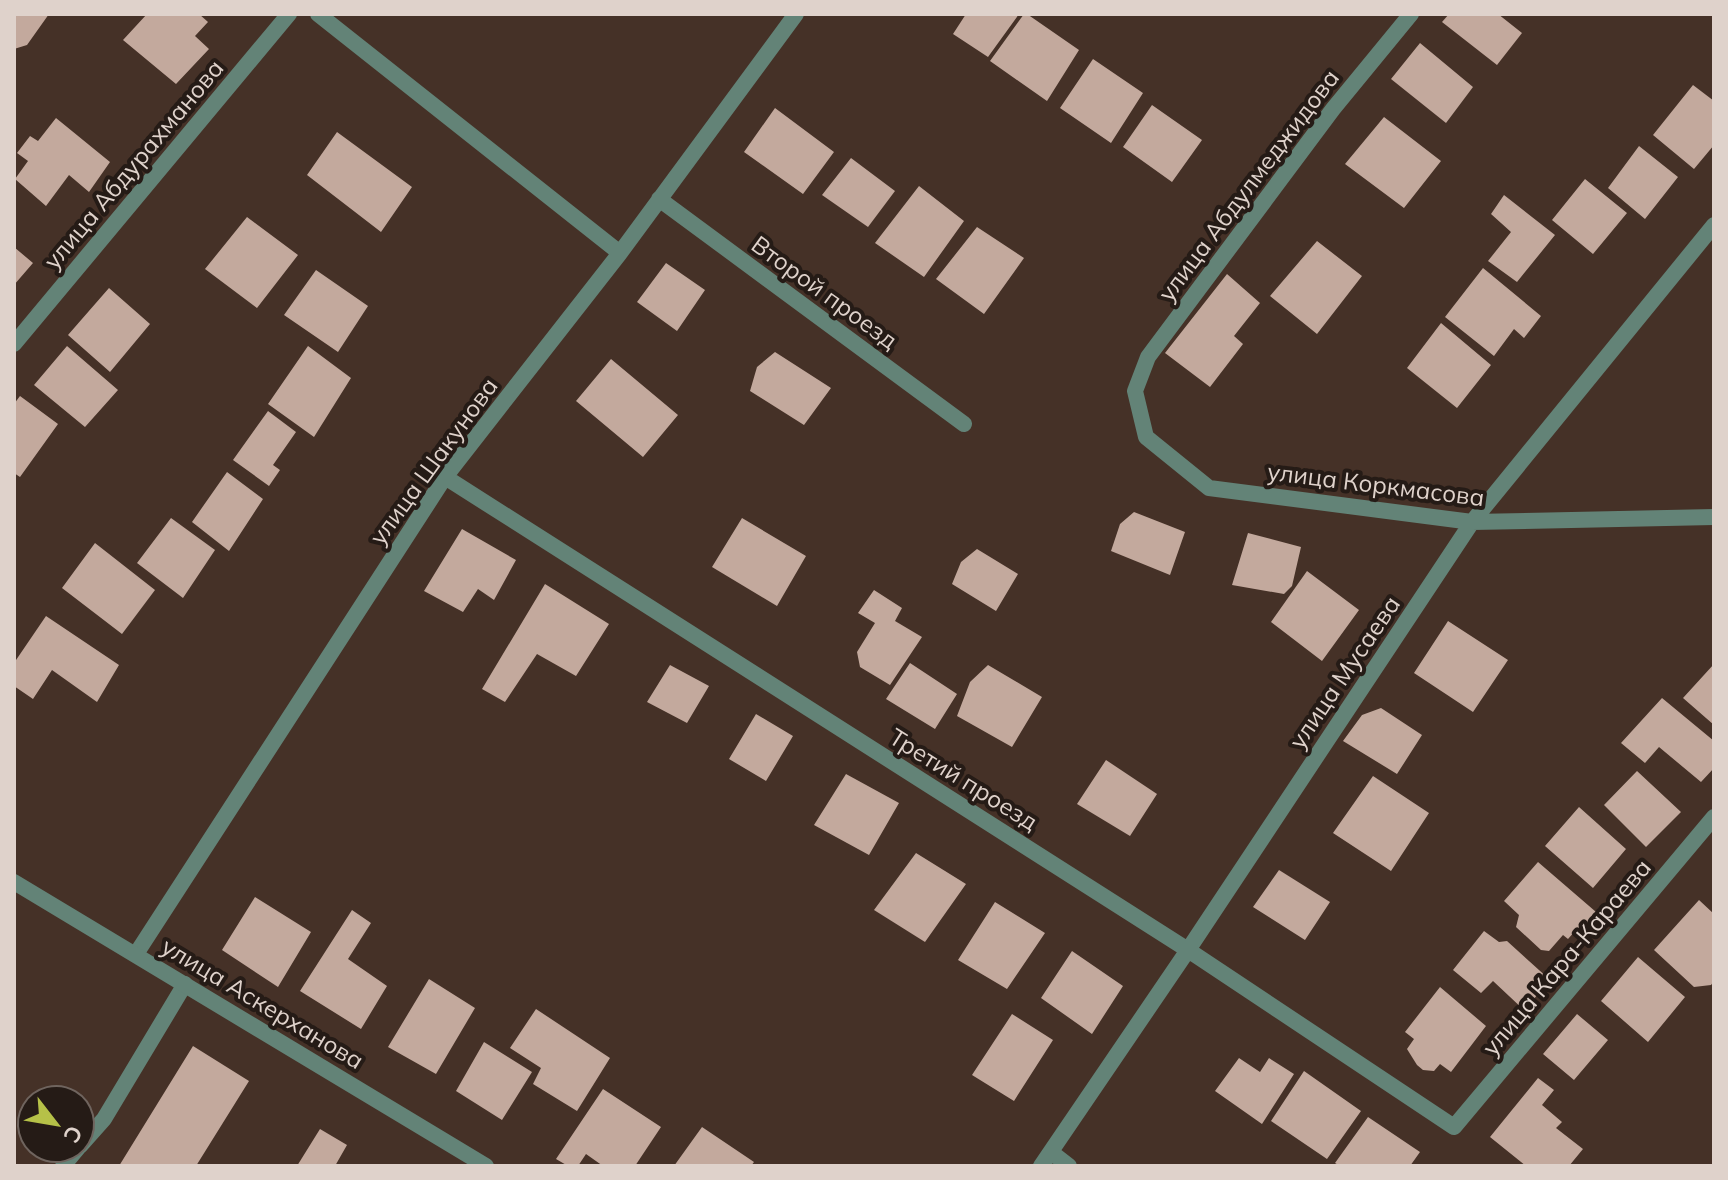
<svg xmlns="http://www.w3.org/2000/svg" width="1728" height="1180" font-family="Mulish,sans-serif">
<rect width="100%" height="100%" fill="#453127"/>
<path fill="#c3a99d" d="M14,14H49L27,45L14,49Z
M147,14H199L208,22L195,36L209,49L176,84L123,40Z
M966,14H1019L988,57L953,34Z
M1024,14H1027L1079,50L1047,101L990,61Z
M1449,14H1498L1522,33L1497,65L1442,22Z
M1420,43L1473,87L1446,123L1391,79Z
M1093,59L1143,93L1111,143L1060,108Z
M1693,85L1714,101V145L1694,169L1653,135Z
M1152,105L1202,140L1172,182L1123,147Z
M775,108L834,152L803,194L744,152Z
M1384,117L1441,161L1404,208L1345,164Z
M56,118L110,162L89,192L69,175L46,206L15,179L28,161L17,153L30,136L38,141Z
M337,132L412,187L381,232L307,175Z
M1639,146L1678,177L1645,219L1608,188Z
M851,158L895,191L868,227L822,195Z
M1585,179L1627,213L1593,254L1552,220Z
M919,186L964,221L924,277L875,243Z
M1504,195L1555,235L1517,282L1488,261L1511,232L1491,214Z
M247,217L298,255L257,308L205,269Z
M977,227L1024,258L984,314L936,279Z
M1317,241L1362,276L1317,334L1270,296Z
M14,247L33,263L14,285Z
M666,263L705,290L677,331L637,302Z
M1483,268L1541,316L1524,338L1514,329L1494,356L1445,317Z
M316,270L368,306L338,352L284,315Z
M1227,274L1260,303L1234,336L1243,344L1210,387L1165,353Z
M109,288L150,324L110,372L68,335Z
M1441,323L1491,365L1457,408L1407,368Z
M67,346L118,390L85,427L34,385Z
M308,346L351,378L314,437L268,404Z
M775,352L831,388L804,425L750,391L757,367Z
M611,359L678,415L643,457L576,401Z
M20,396L58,424L20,477L14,473V404Z
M268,411L296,432L273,465L280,470L269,486L233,460Z
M227,472L263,499L229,551L192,522Z
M1134,512L1185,532L1170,575L1111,551L1120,524Z
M171,518L215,550L183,598L137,563Z
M742,518L806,556L777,606L712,567Z
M462,529L516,560L494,600L478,589L463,612L424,591Z
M1248,533L1301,547L1292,586L1284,594L1232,585Z
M95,543L155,590L122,634L62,588Z
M977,549L1018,574L996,611L952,584L961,562Z
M1307,571L1359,610L1322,661L1271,622Z
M545,584L609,624L576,676L537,654L505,702L482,689Z
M874,590L902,608L895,621L922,637L890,685L860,667L857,652L875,623L858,613Z
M46,616L119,665L97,702L52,670L33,699L14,686V663Z
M1448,621L1508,660L1473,712L1414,673Z
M910,663L957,694L935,729L886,699Z
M1714,664V725L1683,698Z
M670,665L709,686L687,723L647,702Z
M988,665L1042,697L1012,747L957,716L970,682Z
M1662,698L1714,741V768L1701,782L1659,747L1645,763L1621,743Z
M1381,708L1422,735L1397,774L1343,741L1362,715Z
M756,714L793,736L766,781L729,759Z
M1106,760L1157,794L1130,836L1077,804Z
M1637,771L1681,812L1646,847L1604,805Z
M846,774L899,803L869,855L814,825Z
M1373,776L1429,813L1391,871L1333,833Z
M1579,807L1626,849L1593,888L1545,846Z
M916,853L966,884L925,942L874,910Z
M1538,862L1603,918L1585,941L1575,931L1568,939L1563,935L1549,951L1541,950L1516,927L1519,915L1504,901Z
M1279,870L1330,902L1305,940L1253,907Z
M255,897L311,932L278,987L222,950Z
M1699,900L1714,914V981L1711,985L1694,987L1654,950Z
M995,902L1045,933L1007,989L958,960Z
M352,910L371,923L348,959L387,986L361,1029L300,991Z
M1484,931L1499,942L1507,941L1549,979L1525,1011L1493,981L1481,993L1453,970Z
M1072,951L1123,986L1092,1034L1041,998Z
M1638,957L1685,997L1648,1042L1601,1001Z
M429,979L475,1008L436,1074L388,1047Z
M1440,987L1486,1026L1451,1072L1440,1064L1434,1071L1423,1070L1417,1065L1407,1049L1414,1039L1405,1032Z
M536,1009L610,1058L577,1111L533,1084L541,1068L510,1048Z
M1012,1014L1053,1040L1014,1101L972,1075Z
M1577,1014L1608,1040L1574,1080L1543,1054Z
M484,1042L532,1072L502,1120L456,1091Z
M193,1046L249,1081L196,1166H119Z
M1239,1058L1260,1072L1269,1058L1294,1074L1262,1124L1215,1091Z
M1304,1071L1361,1111L1327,1159L1271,1121Z
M1538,1078L1554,1090L1542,1105L1562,1122L1556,1128L1583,1149L1569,1166H1526L1490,1137Z
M603,1089L661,1127L635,1166H603L586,1154L578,1166H568L556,1159Z
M1368,1117L1420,1152L1410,1166H1340L1335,1163Z
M702,1127L754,1162L751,1166H674Z
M320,1129L347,1145L335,1166H297Z"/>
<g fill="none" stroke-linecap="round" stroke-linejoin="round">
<path stroke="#638377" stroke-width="16" d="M318,14L620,253
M1411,14L1333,109L1148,357L1135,391L1146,437L1209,488L1472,522L1714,517
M659,199L964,424
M14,344L289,14
M445,477L1188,950L1454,1127L1714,817
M136,954L445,477L620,253L796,14
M80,1146L104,1119L185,984
M1051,1152L1069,1166
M63,1166L78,1148
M1041,1166L1188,950L1472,522L1714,225"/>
<path stroke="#638377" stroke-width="16" d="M14,882L486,1166"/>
</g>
<g text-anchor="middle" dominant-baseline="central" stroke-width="8" stroke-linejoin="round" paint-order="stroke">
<g font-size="24" fill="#dfd2cb" stroke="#251b16">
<text transform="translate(133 164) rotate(-50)">улица Абдурахманова</text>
<text transform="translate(1248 185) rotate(-53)">улица Абдулмеджидова</text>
<text transform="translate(825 292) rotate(36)">Второй проезд</text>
<text transform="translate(433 461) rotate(-54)">улица Шакунова</text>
<text transform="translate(1376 484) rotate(7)">улица Коркмасова</text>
<text transform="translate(1344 672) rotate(-56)">улица Мусаева</text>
<text transform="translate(964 779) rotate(32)">Третий проезд</text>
<text transform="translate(1566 957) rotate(-50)">улица Кара-Караева</text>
<text transform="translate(263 1003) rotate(31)">улица Аскерханова</text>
</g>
</g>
<rect width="1728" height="1180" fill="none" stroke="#dfd2cb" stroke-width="32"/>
<g transform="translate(56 1124) rotate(121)"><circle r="38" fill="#251b16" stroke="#6f645e" stroke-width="2"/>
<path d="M0-6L14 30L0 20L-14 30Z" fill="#b6c148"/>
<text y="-12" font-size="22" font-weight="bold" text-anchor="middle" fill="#dfd2cb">С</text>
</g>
</svg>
